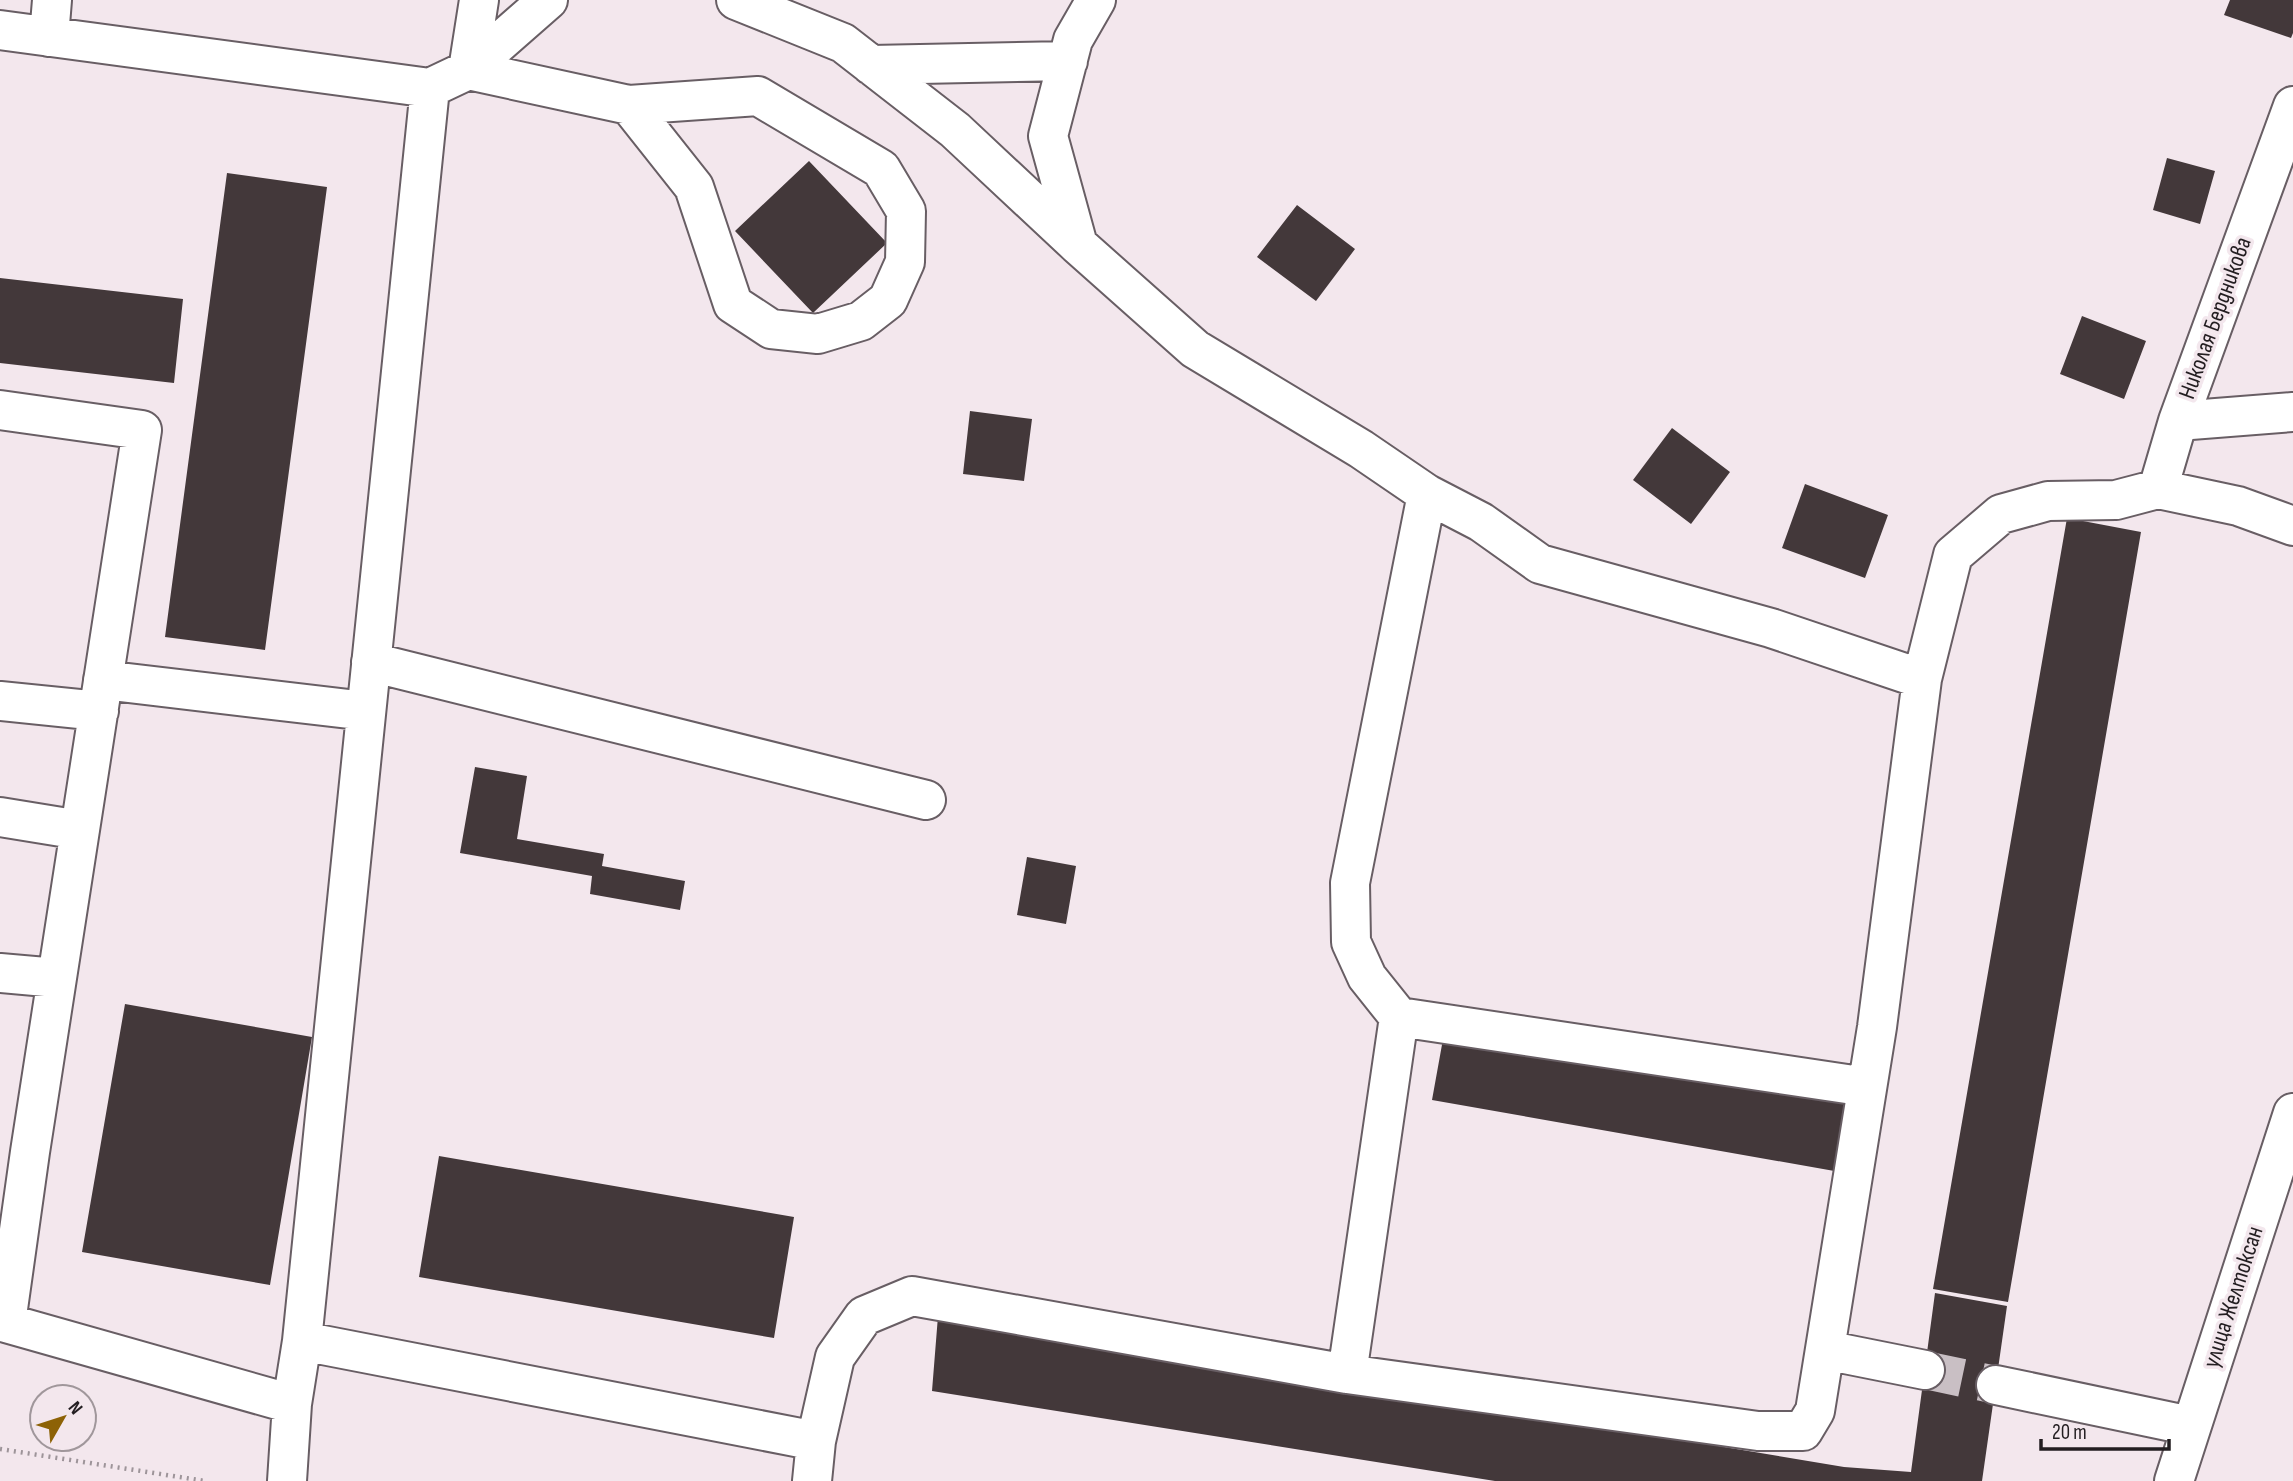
<svg xmlns="http://www.w3.org/2000/svg" width="2293" height="1481" font-family="'Sofia Sans Condensed',sans-serif">
<rect width="100%" height="100%" fill="#f3e7ed"/>
<path fill="#43383a" d="M2230,0H2293V33L2291,38L2224,15Z
M2167,158L2215,171L2200,224L2153,210Z
M809,161L887,243L813,313L735,231Z
M227,173L327,187L265,650L165,637Z
M1297,205L1355,249L1316,301L1257,257Z
M0,278L183,299L174,383L0,363Z
M2082,316L2146,341L2124,399L2060,374Z
M970,411L1032,419L1024,481L963,474Z
M1672,428L1730,472L1691,524L1633,480Z
M1805,484L1888,515L1865,578L1782,548Z
M2067,518L2141,532L2008,1302L1933,1289Z
M475,767L527,776L517,839L604,854L602,866L685,881L680,910L590,894L592,876L460,853Z
M1027,857L1076,866L1066,924L1017,915Z
M125,1004L312,1037L270,1285L82,1252Z
M1445,1028L1852,1100L1840,1172L1432,1100Z
M439,1156L794,1217L774,1338L419,1277Z
M1935,1293L2007,1306L1982,1481H1495L932,1391L938,1316L1844,1467L1911,1472Z"/>
<g fill="none" stroke-linecap="round" stroke-linejoin="round">
<path stroke="#c9bfc4" stroke-width="38" stroke-dasharray="38 19" stroke-linecap="butt" d="M1925,1370L1996,1385"/>
<defs>
<path id="minor" d="M736,0L843,43L955,130L1078,245L1195,349L1361,449L1427,494L1350,883L1351,942L1367,977L1399,1017L1867,1087
M0,30L430,88L468,70L629,105L758,96L881,169L906,211L905,262L888,300L861,321L818,334L771,329L733,304L694,187L629,105
M49,37L52,0
M871,65L1068,61
M468,70L548,0
M468,70L479,0
M2293,106L2178,421L2293,412
M1078,245L1048,136L1073,40L1096,0
M0,410L142,430L30,1152L6,1323L292,1404
M2158,489L2178,421
M1427,494L1481,522L1540,564L1771,628L1922,679
M371,662L926,800
M103,680L366,711
M0,701L99,711
M0,817L80,830
M0,973L57,978
M302,1341L816,1441
M1825,1350L1925,1370
M1347,1374L1399,1017
M1996,1385L2191,1426
M287,1481L292,1404L302,1341L430,88
M812,1481L816,1441L835,1357L864,1316L912,1296L1347,1374L1758,1431H1803L1815,1411L1877,1027L1922,679L1953,555L2001,514L2048,501L2116,500L2158,489L2238,506L2293,526
M2174,1481L2293,1113"/>
</defs>
<use href="#minor" stroke="#685e64" stroke-width="42"/>
<path stroke="#9d9499" stroke-width="4.5" stroke-dasharray="2 5" stroke-linecap="butt" d="M0,1449L205,1481"/>
<use href="#minor" stroke="#fff" stroke-width="38"/>
</g>
<g text-anchor="middle" dominant-baseline="central" stroke-width="7" stroke-linejoin="round" paint-order="stroke">
<g font-size="24" fill="#231e21" stroke="#f3e7ed">
<text transform="translate(2215 318) rotate(-70)">Николая Бердникова</text>
<text transform="translate(2233 1297) rotate(-72)">улица Желтоксан</text>
</g>
</g>
<g transform="translate(63 1418) rotate(51)"><circle r="33" fill="#f3e7ed" stroke="#a0979b" stroke-width="2"/>
<path d="M0-5L12 26L0 18L-12 26Z" fill="#8d6206"/>
<text y="-10" font-size="19" font-weight="bold" text-anchor="middle" fill="#231e21">N</text>
</g>
<path d="M2041 1439v10h128v-10" fill="none" stroke="#231e21" stroke-width="3.5"/>
<text x="2052" y="1439" font-size="21" fill="#231e21" stroke="#f3e7ed" stroke-width="5" paint-order="stroke">20 m</text>
</svg>
